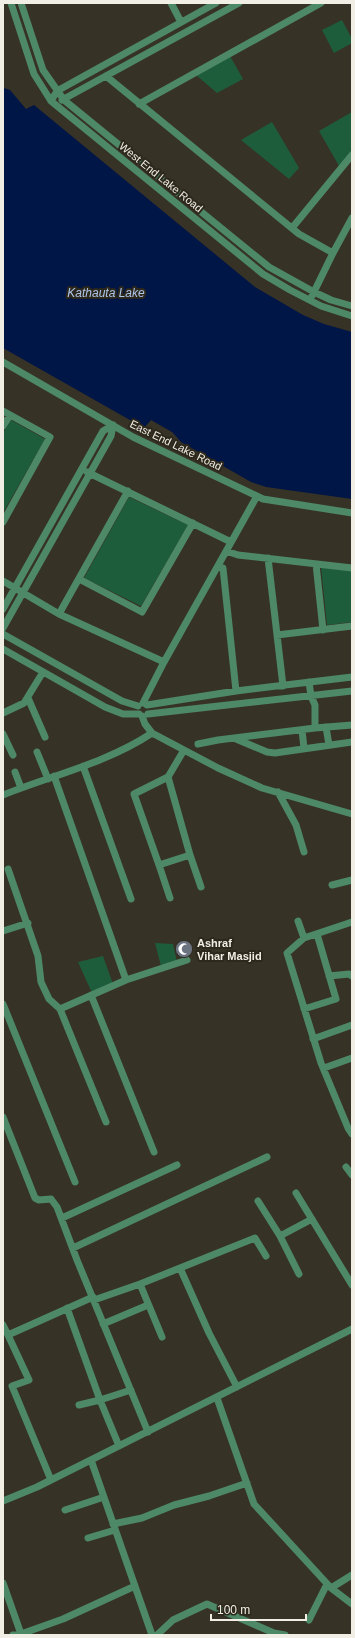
<svg xmlns="http://www.w3.org/2000/svg" width="355" height="1638" font-family="Helvetica,sans-serif">
<rect width="100%" height="100%" fill="#373226"/>
<path fill="#1e5d3c" d="M342,20L352,39V43L334,53L322,30Z
M230,56L243,79L217,93L196,75Z
M352,112V151L339,166L319,131Z
M272,122L299,168L289,179L241,140Z
M11,420L45,439L3,513V433Z
M129,497L188,525L141,606L84,578Z
M321,567L352,571V622L327,625Z
M155,943L173,944L177,962L161,966Z
M103,956L113,984L92,993L78,962Z"/>
<path fill="#001647" d="M4,88L10,90L26,109L34,105L255,287L303,315L324,324L352,332V499L266,487L251,482L181,442L172,432L151,420L144,428L3,348Z"/>
<g fill="none" stroke-linecap="round" stroke-linejoin="round">
<path stroke="#4d8867" stroke-width="7" d="M11,3L34,74L51,101L263,274L290,290L321,306L352,316
M21,3L43,70L64,100L269,267L314,292L331,300L352,306
M171,3L181,22
M106,76L299,234L333,253
M62,100L239,3
M51,101L57,91L216,3
M139,104L321,3
M292,228L352,155
M312,296L333,253L352,218
M3,362L133,437L263,499L352,513
M3,411L50,437L3,522
M3,426L10,415
M87,472L231,542
M226,551L238,555L352,568
M268,558L283,686
M316,564L323,630
M218,566L223,568L236,691
M79,579L142,612L193,523
M3,581L59,614L164,662
M3,609L103,431L113,425
M59,614L128,491
M3,628L111,436L113,425
M3,634L122,701L138,706
M277,635L352,626
M3,649L105,707L123,714H139
M309,682L311,696L315,705V728L352,725
M28,698L45,737
M143,703L164,662L257,496
M147,705L236,691L352,677
M3,713L24,703L43,672
M148,714L352,691
M142,716L145,724L152,733L218,768L262,788L352,814
M326,727L329,745
M302,730L304,748
M3,734L13,755
M236,739L267,752L275,753L352,742
M198,744L218,740L315,728
M37,752L48,779
M83,766L131,899
M15,772L21,788
M54,776L126,980L60,1009
M168,777L134,794L159,865L190,855L168,777L184,750
M278,792L296,825L304,852
M3,795C53,775 107,763 152,733
M190,855L201,887
M159,865L170,898
M8,869L38,956L41,982L49,999L60,1009L106,1122
M332,885L352,880
M298,921L304,938L352,922
M3,931L28,923
M304,938L287,953L321,1063L348,1128L352,1134
M329,976L349,974L352,976
M126,980L187,960
M91,995L154,1152
M3,1004L75,1182
M304,1009L336,999L317,934
M313,1039L352,1025
M324,1068L352,1058
M3,1117L35,1198L39,1200L51,1199L57,1207L77,1260L148,1432
M346,1167L352,1175
M296,1193L352,1285
M258,1201L280,1236
M62,1218L177,1165
M73,1248L267,1157
M180,1268L209,1333L237,1387
M299,1274L280,1236L312,1219
M140,1284L162,1337
M94,1300L140,1284L255,1238L266,1256
M67,1308L100,1400L131,1390
M103,1324L148,1305
M3,1325L8,1335L93,1297
M8,1335L29,1380L12,1386L51,1480
M217,1398L254,1504L331,1588L352,1604
M79,1405L100,1400L119,1446
M91,1460L152,1635
M3,1501L37,1487L352,1329
M65,1510L104,1497
M113,1524L142,1518L174,1505L209,1496L247,1483
M88,1538L115,1530
M3,1583L21,1634
M331,1588L352,1575
M309,1620L327,1584
M13,1635L21,1634L63,1619L135,1586
M157,1635L173,1620L207,1604L274,1633L285,1635"/>
</g>
<defs>
<symbol id="mosque-disc" viewBox="-11 -11 22 22"><circle r="9.5" fill="#6b7280" stroke="#2d281c"/><path d="M3.5-4.9A6 6 0 1 0 3.5 4.9A5 5 0 1 1 3.5-4.9Z" fill="#fff"/></symbol>
</defs>
<g fill-rule="evenodd">
<use href="#mosque-disc" x="174" y="939" width="20" height="20"/>
</g>
<g text-anchor="middle" dominant-baseline="central" stroke-width="4" stroke-linejoin="round" paint-order="stroke">
<g font-size="11" fill="#f1eee6" stroke="#2d281c">
<text transform="translate(161 177) rotate(39)">West End Lake Road</text>
<text transform="translate(176 445) rotate(26)">East End Lake Road</text>
</g>
<g font-size="11" font-weight="bold" fill="#f1eee6" stroke="#2d281c" text-anchor="start">
<text x="197" y="943">Ashraf<tspan x="197" dy="13">Vihar Masjid</tspan></text>
</g>
<g font-size="12" font-style="italic" fill="#aec6ec" stroke="#2d281c">
<text x="106" y="293">Kathauta Lake</text>
</g>
</g>
<rect width="355" height="1638" fill="none" stroke="#f1eee6" stroke-width="8"/>
<path d="M211 1614v6h95v-6" fill="none" stroke="#f1eee6" stroke-width="2"/>
<text x="217" y="1614" font-size="12" fill="#f1eee6" stroke="#2d281c" stroke-width="3" paint-order="stroke">100 m</text>
</svg>
